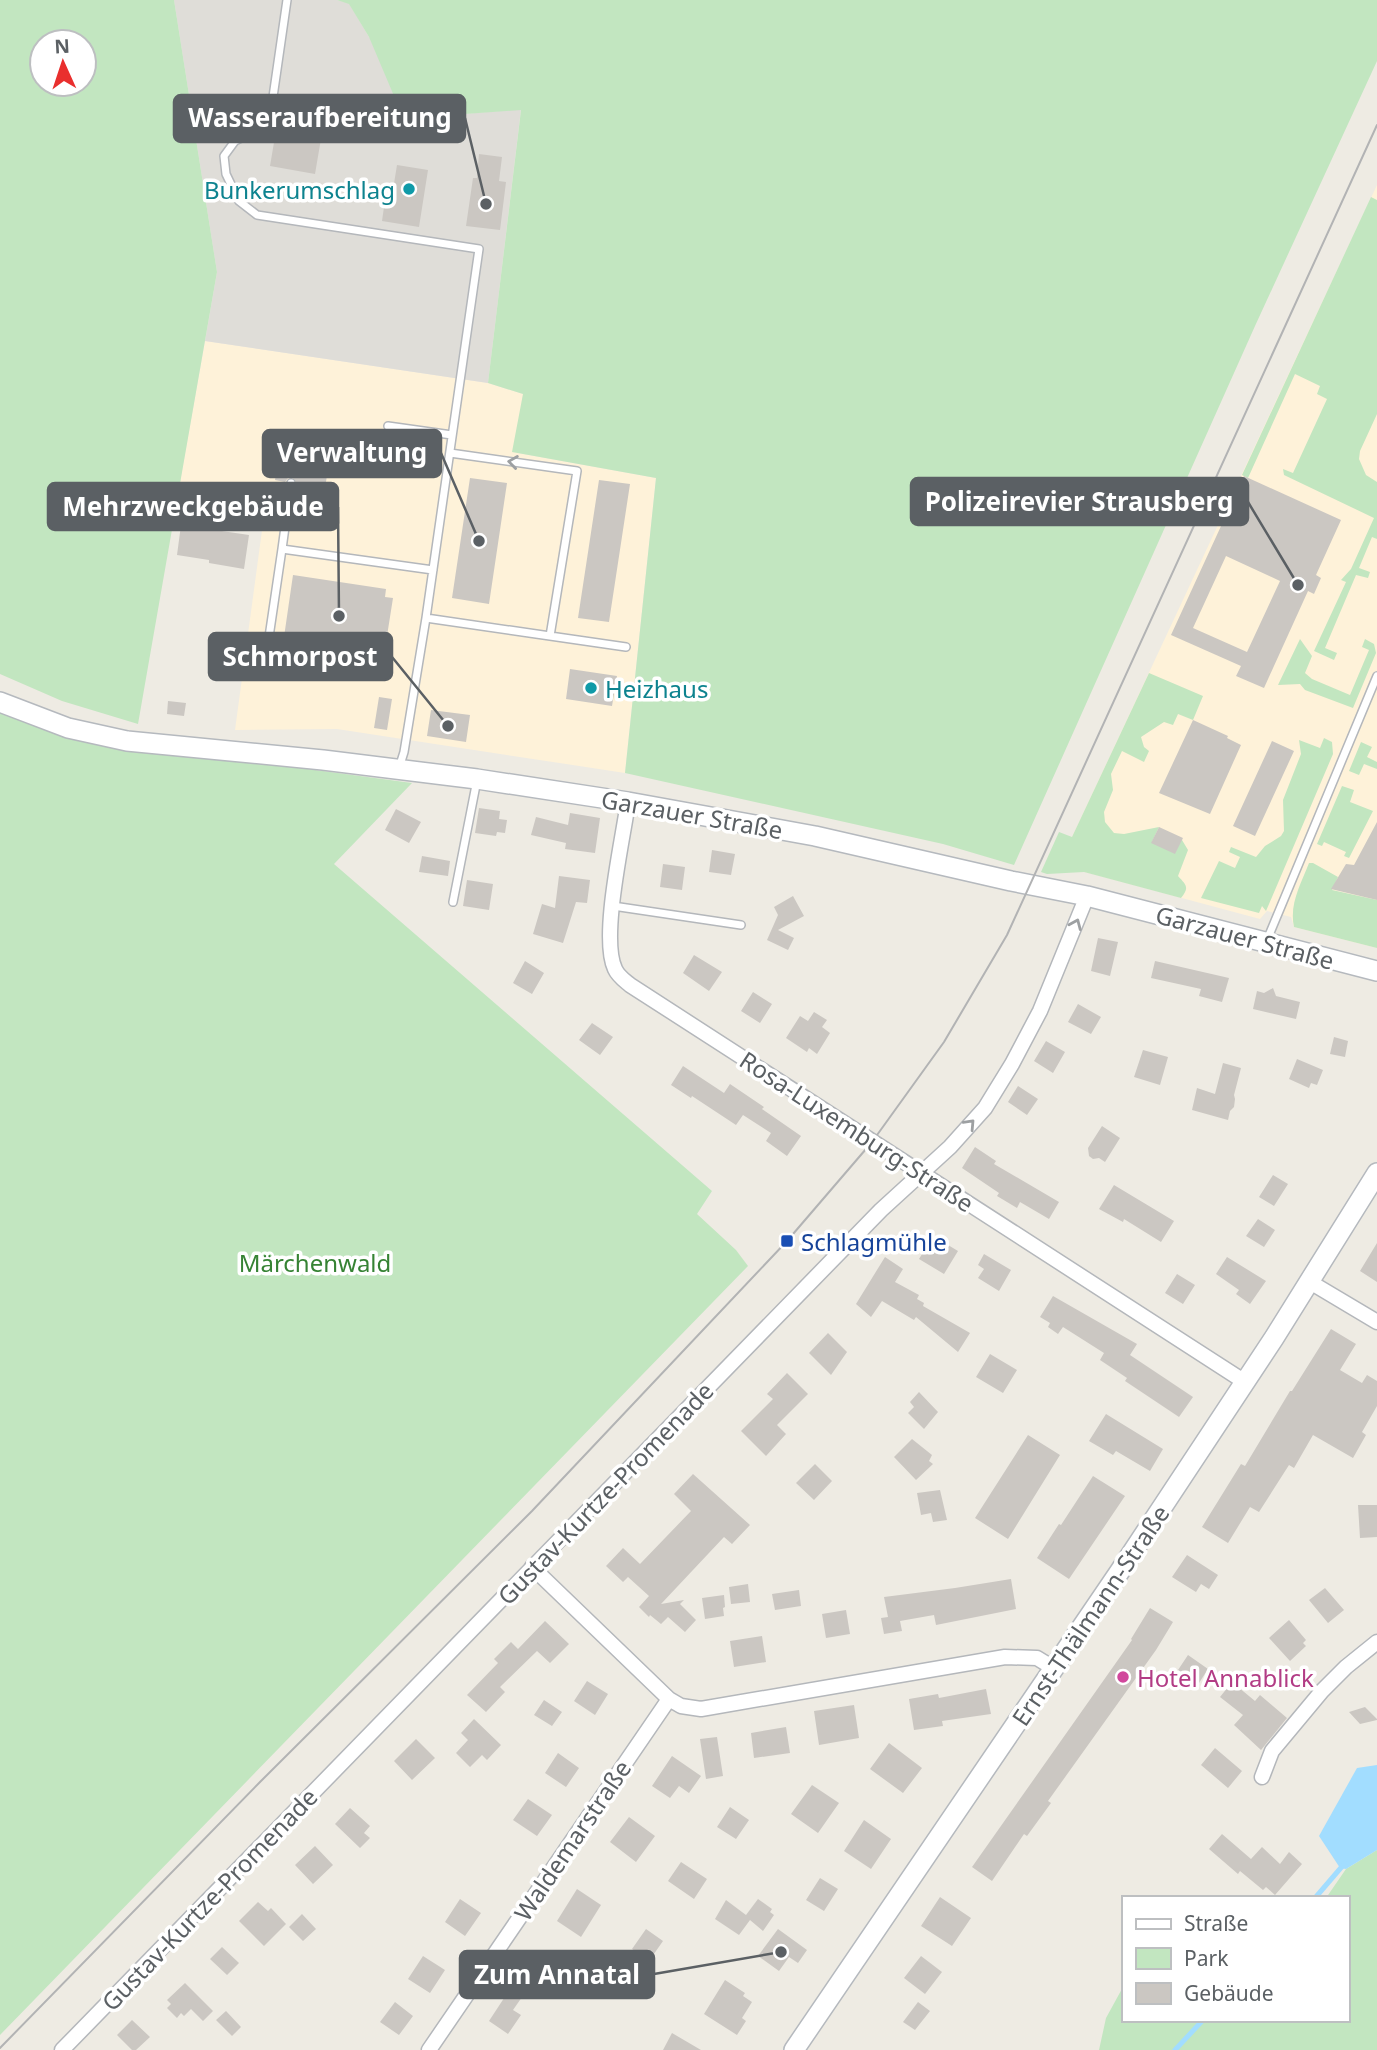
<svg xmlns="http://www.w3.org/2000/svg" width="1377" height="2050" font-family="'Noto Sans',sans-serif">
<rect width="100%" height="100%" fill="#eeebe3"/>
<path fill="#fef2d9" d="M1377,185V948L1294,927L1291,917L1267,911L1260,919L1059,865Z
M205,341L488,383L523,394L518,453L656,478L625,773L337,729L235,730L263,523L175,510Z"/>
<path fill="#dfddd8" d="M174,0H337L349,3L369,37L451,115L521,109L488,383L205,341L217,272Z"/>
<path fill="#c2e6c0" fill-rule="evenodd" d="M0,0H174L217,272L138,724L62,701L0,674ZM42,42H84V84H42Z
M337,0H1377V61L1255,326L1014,865L943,844L625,773L656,478L512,452L523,394L488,383L521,110L451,115L394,96L369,37L349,4Z
M1371,197L1377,200V414L1360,451L1359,459L1366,475L1377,482V539L1372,537L1359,568L1370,572L1368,578L1356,575L1325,648L1337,653L1334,660L1314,651L1346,582L1341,580L1351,569L1374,518L1284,475L1283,469L1293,473L1327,399L1317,394L1320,386L1295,374L1248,478L1242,475Z
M1300,639L1312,656L1305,673L1312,679L1350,695L1369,650L1362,647L1365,639L1374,644L1376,653L1353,708L1305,690L1300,684L1278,685Z
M1149,673L1203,696L1193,720L1178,714L1173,725L1164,722L1141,737L1144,747L1149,751L1144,762L1122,751L1111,774L1113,790L1104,812L1105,822L1114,833L1124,834L1159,827L1152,842L1182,840L1188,850L1178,876C1186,885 1190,887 1181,898L1084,872L1047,874L1041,872L1059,832L1072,837Z
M0,711L92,740L412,783L334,864L712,1191L697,1214L736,1250L748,1266L0,2035Z
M1324,738L1332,742L1333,754L1266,911L1262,906L1259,913L1201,898L1219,861L1235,868L1240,857L1229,852L1231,847L1256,857L1265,846L1281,836L1284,831L1283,800L1301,754L1299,740L1320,748Z
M1361,742L1372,747L1367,757L1377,762V769L1364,764L1359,775L1349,771Z
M1342,786L1354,790L1350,802L1373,811L1349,858L1344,856L1346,852L1324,842L1322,846L1317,844Z
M1309,863H1313L1338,877L1332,890L1377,900V948L1294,927C1289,904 1301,884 1309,863Z
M1377,1850V2050H1099L1106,2018L1123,1987V2020H1347V1898H1326L1346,1869Z"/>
<path fill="#a2ddff" d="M1377,1765V1850L1346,1869L1340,1868L1319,1836L1357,1768Z"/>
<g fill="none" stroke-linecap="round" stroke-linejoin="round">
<path stroke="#a2ddff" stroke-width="5" d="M1315,1898L1345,1863
M1175,2050L1203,2020"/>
</g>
<path fill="#cbc7c2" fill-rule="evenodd" d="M278,119L323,127L315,174L270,166Z
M479,154L502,157L499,181L506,182L500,230L466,226L473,178H477Z
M397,165L428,170L419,227L382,221L384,207L390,208Z
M280,450L330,457L325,488L297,483L292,477L288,478L285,482L275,480Z
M1244,476L1341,520L1316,575L1321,578L1314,594L1308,591L1264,688L1236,676L1241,666L1171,635ZM1226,556L1280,581L1247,652L1193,628Z
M470,478L507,483L489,604L452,598Z
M599,480L630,484L609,622L578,618Z
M181,525L249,535L244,569L209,563V560L177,555Z
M293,575L386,589L385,597L393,598L387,636L379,635L377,650L284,637Z
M570,669L617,676L612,706L566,699Z
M379,697L392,699L387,730L374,728Z
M168,701L186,703L184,716L167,714Z
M431,710L470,715L466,742L427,736Z
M1193,720L1228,736L1227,738L1241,745L1210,814L1159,793Z
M1272,741L1294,751L1255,836L1233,826Z
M479,808L500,811L499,819L507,820L505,833L497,832L496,836L475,833Z
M396,809L421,822L409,843L385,830Z
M570,813L600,818L595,853L565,849L566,843L531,835L536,817L568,825Z
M1377,822V900L1331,889L1346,864L1354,865Z
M1159,827L1183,838L1175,854L1151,843Z
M712,850L735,854L731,875L709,872Z
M422,856L450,861L448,876L419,872Z
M663,864L685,867L682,890L660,887Z
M559,876L590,880L587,903L576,902L563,943L533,934L542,904L555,908Z
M467,880L493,884L489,910L463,906Z
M793,896L804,916L778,930L794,938L788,950L767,940L778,915L774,907Z
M1098,938L1118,942L1110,976L1091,971Z
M694,955L722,972L709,991L683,973Z
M525,961L544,973L532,994L513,983Z
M1155,961L1229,978L1222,1002L1199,996L1201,989L1151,978Z
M1273,988L1276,996L1300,1002L1296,1019L1253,1009L1257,991L1264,993Z
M753,992L772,1004L760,1023L741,1011Z
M1078,1004L1101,1017L1091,1034L1068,1022Z
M814,1012L827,1020L822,1027L830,1033L817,1054L809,1048L807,1052L786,1038L800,1016L808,1021Z
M592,1023L613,1037L600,1055L579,1040Z
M1334,1037L1348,1041L1345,1057L1330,1054Z
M1046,1041L1065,1052L1053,1073L1034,1061Z
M1143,1050L1168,1057L1160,1085L1134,1077Z
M1297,1059L1323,1070L1317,1085L1311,1083L1309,1088L1289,1079Z
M1223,1063L1241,1068L1234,1095L1235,1099L1234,1107L1230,1111L1228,1120L1192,1110L1197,1088L1215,1094Z
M683,1066L724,1093L730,1084L764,1107L762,1109L801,1136L787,1156L766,1141L771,1133L743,1115L736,1125L692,1096L691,1098L671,1085Z
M1018,1086L1038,1099L1027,1115L1008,1102Z
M1102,1126L1120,1138L1105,1162L1099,1158L1093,1159L1089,1156L1088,1148Z
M975,1147L996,1161L994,1164L1059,1202L1049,1219L1020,1202L1017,1208L997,1196L999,1193L962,1168Z
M1273,1175L1288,1184L1274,1206L1259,1197Z
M1114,1185L1174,1221L1161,1242L1124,1219L1123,1222L1099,1209Z
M1258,1219L1275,1230L1264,1247L1246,1236Z
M933,1236L958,1251L944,1274L919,1259Z
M1377,1243V1282L1360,1271Z
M984,1254L1011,1270L999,1291L978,1278L984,1269L978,1265Z
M885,1257L903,1269L895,1282L919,1295L917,1299L924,1303L923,1306L970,1333L958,1352L916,1317L914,1320L882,1301L871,1317L856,1304Z
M1227,1257L1266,1281L1250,1304L1236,1294L1239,1290L1216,1274Z
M1177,1274L1195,1285L1183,1304L1165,1293Z
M1053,1296L1137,1344L1130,1355L1193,1397L1179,1417L1125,1381L1127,1378L1100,1360L1104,1353L1063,1327L1058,1334L1048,1327L1050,1323L1040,1317Z
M1331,1329L1356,1344L1340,1370L1362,1383L1367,1375L1377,1381V1406L1362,1432L1366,1435L1353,1458L1313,1435L1294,1468L1289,1465L1259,1512L1250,1507L1228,1543L1202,1527L1241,1464L1245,1466L1290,1391H1292Z
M828,1333L847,1352L831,1375L809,1353Z
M990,1354L1017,1370L1003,1393L976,1377Z
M787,1373L808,1394L777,1425L786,1434L766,1456L741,1431L773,1399L767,1394Z
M919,1392L938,1412L924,1429L908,1413L914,1407L910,1402Z
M1106,1414L1163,1449L1150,1471L1116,1451L1113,1455L1089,1441Z
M1028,1435L1060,1455L1008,1539L975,1518Z
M912,1439L932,1455L929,1461L933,1464L916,1480L894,1457Z
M815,1464L832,1481L814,1500L796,1483Z
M693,1474L750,1525L732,1544L724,1537L661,1604L684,1600L680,1604L696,1620L685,1632L668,1617L661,1624L650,1615L649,1617L639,1607L649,1596L628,1577L623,1582L606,1566L623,1548L640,1564L691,1511L674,1494Z
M1093,1476L1125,1496L1069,1579L1037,1558L1059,1524L1061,1525Z
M940,1490L947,1520L933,1522L931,1513L921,1515L917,1493Z
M1358,1505H1377V1537L1360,1538Z
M1187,1555L1218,1575L1209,1589L1201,1584L1196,1592L1172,1577Z
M1011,1579L1016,1609L936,1625L934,1615L900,1621L902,1631L884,1634L881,1618L888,1617L884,1597L955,1588Z
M748,1584L750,1602L731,1604L729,1587Z
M1325,1588L1344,1610L1328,1623L1309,1600Z
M799,1590L801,1606L775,1610L772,1594Z
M724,1595L725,1607L723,1608L724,1616L705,1619L702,1598Z
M1150,1608L1173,1622L1156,1650L1048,1801L1051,1803L1027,1836L1024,1834L992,1881L972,1867L1132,1640L1131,1639Z
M846,1610L850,1634L826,1638L822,1614Z
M1289,1620L1306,1640L1303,1643L1306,1646L1290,1661L1269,1638Z
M545,1621L569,1644L550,1663L537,1651L500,1687L505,1692L486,1712L467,1695L498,1663L494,1659L511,1642L518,1649Z
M762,1636L766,1662L734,1667L730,1641Z
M1188,1655L1208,1669L1199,1683L1178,1670Z
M587,1681L608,1694L595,1715L574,1701Z
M1232,1682L1255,1701L1260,1695L1287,1718L1261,1750L1234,1725L1243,1715L1220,1697Z
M986,1689L991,1714L942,1721L943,1726L914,1730L909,1699L938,1694L939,1698Z
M544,1700L562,1712L552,1726L534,1715Z
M854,1705L859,1738L819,1745L814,1711Z
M1365,1707L1377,1719V1720L1360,1724L1349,1712Z
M474,1719L501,1745L487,1760L482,1755L470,1767L456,1753L468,1740L461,1733Z
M786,1727L790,1753L754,1758L751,1733Z
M717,1737L723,1776L706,1779L700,1739Z
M416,1739L435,1758L412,1780L394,1761Z
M889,1743L922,1768L903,1793L870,1769Z
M1215,1748L1242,1771L1228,1788L1201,1765Z
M558,1753L579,1768L566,1787L545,1773Z
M672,1756L701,1776L689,1793L679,1786L670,1798L652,1786Z
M812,1785L839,1803L818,1833L791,1814Z
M528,1799L552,1815L537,1836L513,1820Z
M730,1807L749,1820L736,1839L717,1827Z
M350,1808L370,1826L364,1833L370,1838L360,1848L335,1824Z
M629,1817L655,1836L636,1862L610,1842Z
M864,1820L891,1839L871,1869L844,1851Z
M1222,1834L1251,1859L1262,1847L1280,1864L1289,1852L1302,1864L1275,1895L1266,1887L1263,1890L1240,1871L1238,1874L1209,1849Z
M315,1846L333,1865L313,1884L295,1865Z
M681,1862L707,1879L694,1899L668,1881Z
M820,1878L838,1889L824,1911L806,1900Z
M577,1889L601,1905L581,1937L557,1921Z
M940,1897L971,1918L952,1946L921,1926Z
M460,1899L481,1913L465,1936L445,1922Z
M758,1899L772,1909L770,1912L774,1915L763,1931L750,1920L739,1935L715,1919L726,1900L746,1915Z
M258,1902L268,1911L271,1908L286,1924L264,1946L239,1921Z
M302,1914L316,1929L303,1941L289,1927Z
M646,1929L663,1941L649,1961L632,1949Z
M778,1929L807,1950L798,1963L789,1957L779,1971L758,1956Z
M222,1947L239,1963L227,1975L210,1959Z
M533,1954L555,1970L539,1994L529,1987L513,2010L521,2015L508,2034L489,2021Z
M423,1956L445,1970L430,1993L408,1979Z
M921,1956L942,1972L925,1994L904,1978Z
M725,1980L745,1993L743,1996L752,2002L742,2018L746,2021L737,2035L704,2014Z
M185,1983L213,2011L203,2021L191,2009L184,2016L181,2013L177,2018L167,2008L171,2004L167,2000Z
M395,2002L413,2016L399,2035L380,2022Z
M918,2002L930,2011L915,2030L903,2022Z
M226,2011L241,2027L232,2036L216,2020Z
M132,2020L150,2037L136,2050H132L117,2035Z
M672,2033L701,2050H663Z"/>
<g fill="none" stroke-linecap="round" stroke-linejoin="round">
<defs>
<path id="lane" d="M287,0L273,97L261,129L235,141L224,156L226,174L239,201L257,215L479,249L426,618L404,752L399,768
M388,426L452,435
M291,483L282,549L433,570
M426,618L550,636L577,471L450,453
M550,636L626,647
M269,637L282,549
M453,902L477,780
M613,906L741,925
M1267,940L1377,676"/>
<path id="street" d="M628,802C623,839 600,938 615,969C618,976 624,980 630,985L1245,1382
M1310,1282L1377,1322
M532,1567L669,1699L681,1706L701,1709L1005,1657L1037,1658L1055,1669
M1262,1777L1272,1751L1322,1691L1346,1667L1377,1642
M62,2050L881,1210L950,1147L985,1108L1012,1064L1040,1011L1087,896
M429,2050L669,1699"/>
<path id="secondary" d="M0,702L68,728L127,741L323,760L477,779L628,802L815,836L1011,881L1087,896L1377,971
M794,2050L1120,1571L1274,1338L1377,1173"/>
</defs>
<use href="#lane" stroke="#b4b7bb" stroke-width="10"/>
<use href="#street" stroke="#b4b7bb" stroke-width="17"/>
<use href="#secondary" stroke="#b5b9be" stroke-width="22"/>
<use href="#lane" stroke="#fff" stroke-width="7"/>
<use href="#street" stroke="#fff" stroke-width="14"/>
<use href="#secondary" stroke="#fff" stroke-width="19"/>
<path stroke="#b2b3b4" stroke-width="2" d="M0,2048L260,1782L532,1511L787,1241L872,1142L944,1042L1007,935L1377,125"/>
</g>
<defs><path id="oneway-chevron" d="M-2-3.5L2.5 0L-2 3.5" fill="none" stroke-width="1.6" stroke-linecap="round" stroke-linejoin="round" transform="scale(1.75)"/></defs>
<g stroke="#9da0a2">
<use href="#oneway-chevron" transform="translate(513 462) rotate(-172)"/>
<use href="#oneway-chevron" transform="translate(1076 924) rotate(-67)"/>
<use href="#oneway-chevron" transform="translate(970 1124) rotate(-47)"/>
</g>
<g fill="#0f9aa8" stroke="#fff" stroke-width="2.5">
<circle cx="409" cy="189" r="7"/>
<circle cx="591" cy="688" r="7"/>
</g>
<rect fill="#1a4fb4" stroke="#fff" stroke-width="2.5" x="780" y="1234" width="14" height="14" rx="3.5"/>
<circle fill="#d1479c" stroke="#fff" stroke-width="2.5" cx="1123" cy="1677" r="7"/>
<g text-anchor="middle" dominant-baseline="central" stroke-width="7" stroke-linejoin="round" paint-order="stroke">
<g font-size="24" fill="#0d838f" stroke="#fff" text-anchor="end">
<text x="395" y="189">Bunkerumschlag</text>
<text x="605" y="688" text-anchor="start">Heizhaus</text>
</g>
<g font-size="24" fill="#5b6064" stroke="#fff">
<text transform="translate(692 814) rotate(10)">Garzauer Straße</text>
<text transform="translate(1245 937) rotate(15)">Garzauer Straße</text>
<text transform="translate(857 1131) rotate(33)">Rosa-Luxemburg-Straße</text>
<text transform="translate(605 1493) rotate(-46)">Gustav-Kurtze-Promenade</text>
<text transform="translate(1090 1615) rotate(-56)">Ernst-Thälmann-Straße</text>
<text transform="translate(572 1840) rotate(-56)">Waldemarstraße</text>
<text transform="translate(209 1899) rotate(-46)">Gustav-Kurtze-Promenade</text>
</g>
<g font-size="24" fill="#164399" stroke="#fff" text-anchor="start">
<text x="801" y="1241">Schlagmühle</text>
</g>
<g font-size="24" fill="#368334" stroke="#fff">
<text x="315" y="1262">Märchenwald</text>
</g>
<g font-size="24" fill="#b23c85" stroke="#fff" text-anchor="start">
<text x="1137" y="1677">Hotel Annablick</text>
</g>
</g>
<path fill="none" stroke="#5b6064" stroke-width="2.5" d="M486 204L465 118M479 541L441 453M1298 585L1248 502M339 616L338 507M448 726L392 657M781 1952L654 1974"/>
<g fill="#5b6064" stroke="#fff" stroke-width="2.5">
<circle cx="486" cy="204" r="7"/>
<circle cx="479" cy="541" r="7"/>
<circle cx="1298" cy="585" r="7"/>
<circle cx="339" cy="616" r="7"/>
<circle cx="448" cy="726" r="7"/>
<circle cx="781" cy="1952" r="7"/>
</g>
<g fill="#5b6064" stroke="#5b6064" stroke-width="2.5">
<rect x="174" y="95" width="291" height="47" rx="7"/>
<rect x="263" y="430" width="178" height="47" rx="7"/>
<rect x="911" y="478" width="337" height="47" rx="7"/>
<rect x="48" y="483" width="290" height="47" rx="7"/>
<rect x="209" y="633" width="183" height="47" rx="7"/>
<rect x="460" y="1951" width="194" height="47" rx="7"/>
</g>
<g font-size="26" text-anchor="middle" font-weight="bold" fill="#fff">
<text x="320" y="127">Wasseraufbereitung</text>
<text x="352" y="462">Verwaltung</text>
<text x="1079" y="511">Polizeirevier Strausberg</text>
<text x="193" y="516">Mehrzweckgebäude</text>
<text x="300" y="666">Schmorpost</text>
<text x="557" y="1984">Zum Annatal</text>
</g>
<rect x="1122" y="1896" width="228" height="126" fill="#ffffff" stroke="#bdbfc1" stroke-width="2"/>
<rect x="1136" y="1919" width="35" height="10" fill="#ffffff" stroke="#bdbfc1" stroke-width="2"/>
<text x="1184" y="1931" font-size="21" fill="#5b6064">Straße</text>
<rect x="1136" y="1948" width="35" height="21" fill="#c2e6c0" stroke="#bdbfc1" stroke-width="2"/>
<text x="1184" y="1966" font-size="21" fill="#5b6064">Park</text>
<rect x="1136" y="1983" width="35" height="21" fill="#cbc7c2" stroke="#bdbfc1" stroke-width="2"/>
<text x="1184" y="2001" font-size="21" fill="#5b6064">Gebäude</text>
<g transform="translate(63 63) rotate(357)"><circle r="33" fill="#ffffff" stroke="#bdbfc1" stroke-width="2"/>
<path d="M0-5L12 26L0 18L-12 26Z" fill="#e92f2e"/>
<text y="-10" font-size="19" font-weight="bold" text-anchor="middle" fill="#5b6064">N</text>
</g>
</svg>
